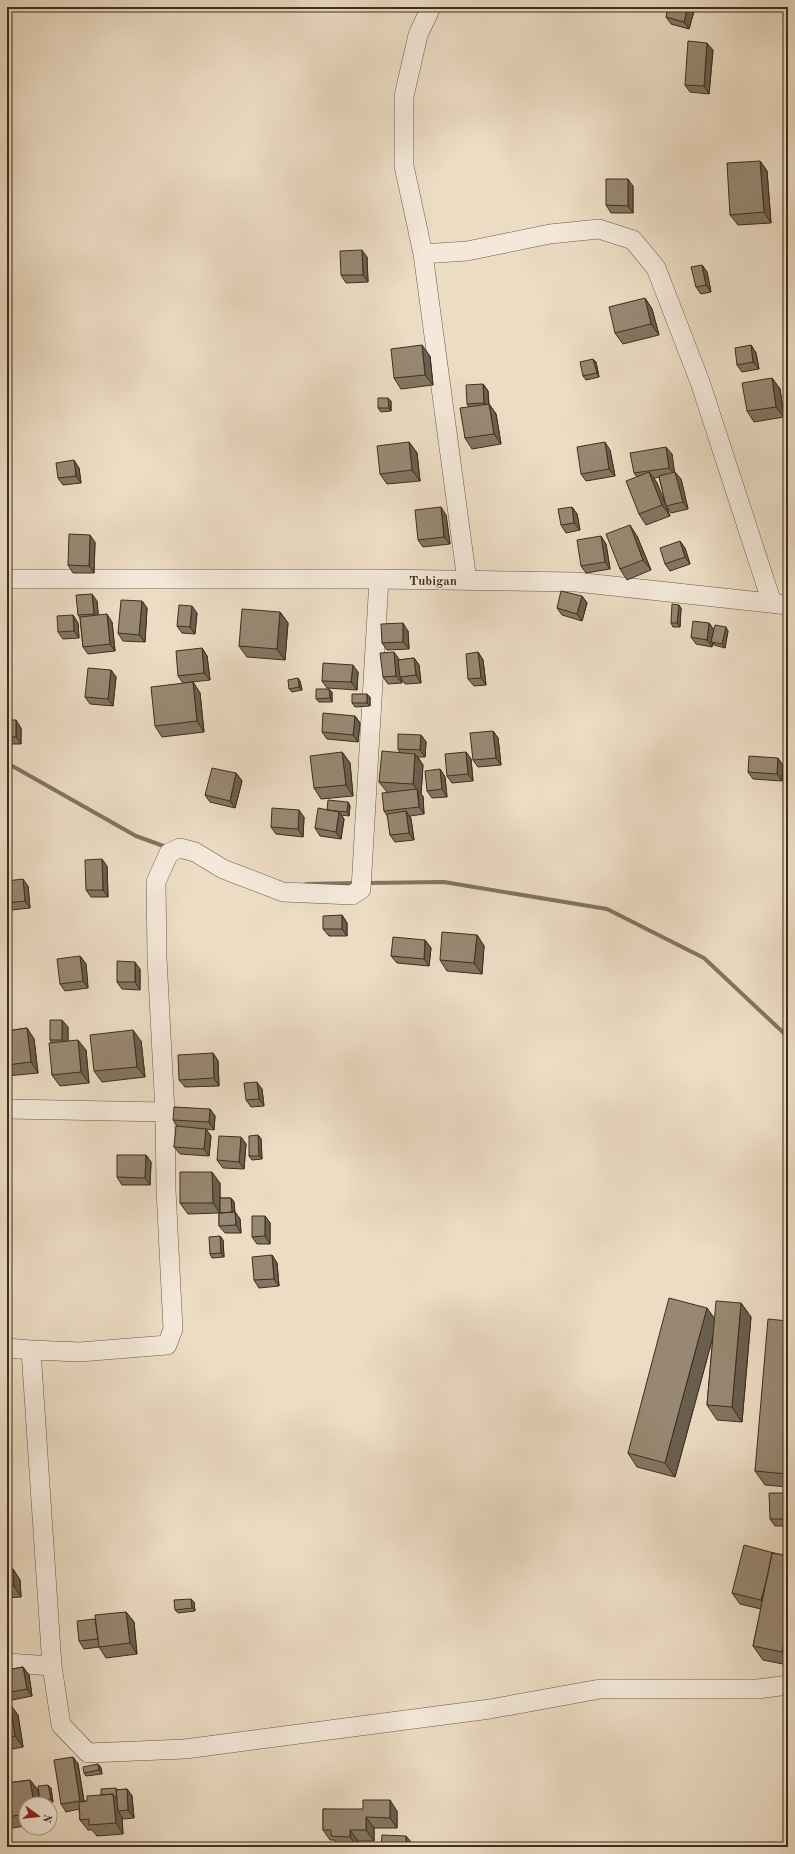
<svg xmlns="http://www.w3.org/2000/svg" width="795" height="1854" font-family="'Old Standard TT',serif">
<rect width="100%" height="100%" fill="#ecdcc4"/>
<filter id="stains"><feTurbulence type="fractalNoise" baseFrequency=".005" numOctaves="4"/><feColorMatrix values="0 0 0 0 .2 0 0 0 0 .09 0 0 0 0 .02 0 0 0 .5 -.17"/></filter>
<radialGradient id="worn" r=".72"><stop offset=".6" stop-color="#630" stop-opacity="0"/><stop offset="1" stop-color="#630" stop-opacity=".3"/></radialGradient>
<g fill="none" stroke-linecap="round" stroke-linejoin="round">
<path stroke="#82735f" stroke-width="4" d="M7,763L136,836L169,848
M366,883L444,882L607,909L704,958L788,1037
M306,884L357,883"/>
<defs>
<path id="minor" d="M431,7L418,35L404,96V166L423,254L467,581
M423,254L467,251L550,234L599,229L633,240L656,268L700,382L772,603
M7,579H379L576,582L788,605
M7,1109L165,1112
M7,1348L31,1350L52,1666
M31,1350L80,1352L167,1345L173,1329L166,1190L165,1112L157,958L156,882L169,853L180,848L195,852L223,869L283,892L352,895L361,889L379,579
M7,1663L52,1666L61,1725L88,1753L185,1749L490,1709L600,1689H758L788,1685"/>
</defs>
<use href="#minor" stroke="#695a46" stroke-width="20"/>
<use href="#minor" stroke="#f3e8d9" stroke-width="19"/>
</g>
<path fill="#837563" stroke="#3d2e1c" d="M694,11L689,29L671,24L666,17Z
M713,50L709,94L690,92L685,85Z
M760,161L767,171L771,223L738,225L730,215Z
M633,186V213H611L606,205Z
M367,257L368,282L346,283L341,275Z
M702,265L707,272L711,292L701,294L696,287Z
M645,298L652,309L659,335L623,344L615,333Z
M751,345L756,353L759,369L742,372L737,365Z
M430,356L433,385L401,389L394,378Z
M593,359L596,362L599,377L586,380L583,376Z
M772,378L780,389L784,417L754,422L747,411Z
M483,384L488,391L489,404L496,414L501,444L472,449L465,438L469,407L467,404Z
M391,401V411L381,412L378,408Z
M409,442L417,453L420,481L387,484L380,474Z
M610,450L615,476L586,481L581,474Z
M672,454L674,472L681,479L688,509L671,513L666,506L659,477L654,478L657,483L670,516L646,525L639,514L637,477L634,473Z
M79,468L81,483L63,485L58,478Z
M572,507L577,514L580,530L566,533L561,525Z
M446,515L450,544L423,547L418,540Z
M637,536L651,570L627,580L620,569Z
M95,542L94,573H73L68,565Z
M606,544L610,569L586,573L581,566Z
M685,548L690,564L670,571L665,564Z
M582,596L587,603L582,621L562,615L557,608Z
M97,601L98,615L112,622L115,651L88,654L83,647L80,618L78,615Z
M142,601L147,608L145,642L123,641L118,633Z
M681,608L680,627H673L671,623Z
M280,612L288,623L285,660L247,657L239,646Z
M197,613L195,634L182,633L177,626Z
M73,615L78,623L79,638L63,639L58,632Z
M709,623L714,630L728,631L725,648L714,645L713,643L712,647L696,644L691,637Z
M408,631L409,649L387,650L382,643Z
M202,648L207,656L210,680L183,683L178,676Z
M478,652L483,660L486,685L474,686L468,679Z
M414,658L419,665L421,683L405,684L401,678L402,683L388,684L383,677L399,659V660Z
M111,670L116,677L113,706L90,704L85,697Z
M358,672L357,690L327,688L322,681Z
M300,681L302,690L292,692L289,689Z
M193,682L200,693L204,732L162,737L155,726Z
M329,689L332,692V702H319L316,699Z
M367,694L370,697V706L355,707L352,703Z
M355,716L360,723L358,742L327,739L322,732Z
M7,720L21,728V744H7Z
M493,731L498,738L501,765L478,767L473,760Z
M421,735L426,742L425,757H418L423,765L421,794L423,796L424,814L410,816L411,819L414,840L395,842L390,835L388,817L384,811L387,792L379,782L400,753L398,749Z
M342,752L350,763L353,796L321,799L314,788Z
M466,752L471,759L473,781L452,783L447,776Z
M783,765L782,781L753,779L748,772Z
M440,769L445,777L447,797L432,798L427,791Z
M236,773L242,781L235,808L210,802L205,795Z
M348,802L350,806L349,816L341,815L344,819L341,839L320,836L315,828L327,810Z
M304,817L303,837L276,834L271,827Z
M107,866L108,897H91L86,890Z
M7,881L28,886L30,908L11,910L7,905Z
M342,915L347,923V936H329L323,929Z
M477,935L484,946L482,974L447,971L440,960Z
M425,940L431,948L429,966L397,963L391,956Z
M80,956L86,964L88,988L65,991L60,984Z
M140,969V990L122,989L117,982Z
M68,1027V1041L86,1050L89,1083L60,1086L52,1075V1043L50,1040Z
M27,1028L34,1039L38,1073L7,1076V1031Z
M141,1041L145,1077L102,1082L94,1071Z
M213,1053L218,1061L219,1086L185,1087L179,1080Z
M262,1089L264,1106L251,1107L246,1100Z
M210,1109L215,1116L214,1130L206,1129L211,1136L209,1156L180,1154L174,1147L177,1126L173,1120Z
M258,1135L261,1139L262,1159L252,1160L249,1156Z
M241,1137L246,1144L244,1169L223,1168L217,1160Z
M146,1155L151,1162L150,1185H122L117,1177Z
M220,1183V1198H231L234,1202L235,1212L240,1219L241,1233H225L219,1226V1213L188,1214L180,1203Z
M265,1216L270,1223V1244H257L252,1237Z
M220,1236L223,1240L224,1257L212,1258L210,1254Z
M272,1255L277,1263L279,1286L259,1288L254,1280Z
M741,1303L751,1317L742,1422L717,1420L707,1405L713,1336L675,1477L637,1467L628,1453L707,1308L714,1319Z
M788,1321V1487L765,1485L755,1471Z
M788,1493V1526H775L770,1519Z
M774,1553L788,1556V1665L763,1660L753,1646L761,1609L740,1604L732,1593Z
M13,1569L20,1580L21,1597L7,1598V1570Z
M191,1599L194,1602L195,1611L178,1613L175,1610Z
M126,1612L134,1622L137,1654L106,1658L99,1647L84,1649L79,1641L95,1619Z
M23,1667L29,1675L32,1696L7,1701L8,1704L18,1715L23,1747L7,1750V1670Z
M73,1757L78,1764L84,1801H87L101,1795L117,1790L127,1789L132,1796L134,1818L123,1819L122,1817L123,1834L97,1836L92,1830H88L80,1820L79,1809L66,1812L61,1804Z
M98,1764L101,1768L102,1774L86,1776L84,1773Z
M30,1780L38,1790L40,1804H26V1826L12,1828L7,1821V1783Z
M48,1785L51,1788L53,1802L42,1804L40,1801Z
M323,1809L397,1811V1828H374V1841H358V1847H338L334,1840H330L323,1830Z"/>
<path fill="#6a5f50" stroke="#3d2e1c" d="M688,7H691L694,11L689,29L684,22Z
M707,43L713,50L709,94L704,86Z
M760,161L767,171L771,223L764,212Z
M628,179L633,186V213L628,206Z
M362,250L367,257L368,282L363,275Z
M702,265L707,272L711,292L706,285Z
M645,298L652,309L659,335L651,324Z
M422,345L430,356L433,385L425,375Z
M751,345L756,353L759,369L753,362Z
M593,359L596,362L599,377L597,373Z
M772,378L780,389L784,417L776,407Z
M483,384L488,391L489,411L484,403Z
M388,398L391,401V411L389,408Z
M489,404L496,414L501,444L494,434Z
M409,442L417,453L420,481L412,470Z
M605,442L610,450L615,476L609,469Z
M666,447L672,454L675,475L669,468Z
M74,460L79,468L81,483L76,476Z
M649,472L657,483L670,516L662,505Z
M675,472L681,479L688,509L683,502Z
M441,507L446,515L450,544L444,537Z
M572,507L577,514L580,530L574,523Z
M630,525L637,536L651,570L643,560Z
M90,535L95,542L94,573L89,566Z
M601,536L606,544L610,569L605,562Z
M680,541L685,548L690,564L685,557Z
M92,594L97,601L99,621L94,614Z
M582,596L587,603L582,621L577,614Z
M142,601L147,608L145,642L139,635Z
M679,605L681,608L680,627L677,623Z
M192,606L197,613L195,634L190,627Z
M280,612L288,623L285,660L277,649Z
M107,614L112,622L115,651L110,644Z
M73,615L78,623L79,638L74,631Z
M403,623L408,631L409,649L403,642Z
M709,623L714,630L711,642L713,643L712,647L707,640Z
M726,627L728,631L725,648L722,644Z
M202,648L207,656L210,680L204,673Z
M394,652L399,659L401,677H400L401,678L402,683L396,676Z
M478,652L483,660L486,685L481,678Z
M414,658L419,665L421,683L416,675Z
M353,665L358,672L357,690L351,682Z
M111,670L116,677L113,706L108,699Z
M298,678L300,681L302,690L299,687Z
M193,682L200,693L204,732L197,721Z
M329,689L332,692V702L330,698Z
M367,694L370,697V706L367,703Z
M355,716L360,723L358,742L353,735Z
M16,720L21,728V744L16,737Z
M493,731L498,738L501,765L496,758Z
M421,735L426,742L425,757L420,750Z
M342,752L350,763L353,796L346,785Z
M466,752L471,759L473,781L468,774Z
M415,754L423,765L421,794L423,796L424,814L419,807L418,791L413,784Z
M778,758L783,765L782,781L777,774Z
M440,769L445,777L447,797L442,789Z
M236,773L242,781L235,808L230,801Z
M348,802L350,806L349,816L347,812Z
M299,810L304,817L303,837L298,829Z
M406,811L411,819L414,840L409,833Z
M339,812L344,819L341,839L336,832Z
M102,859L107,866L108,897L103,890Z
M23,879L28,886L30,908L25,901Z
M342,915L347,923V936L342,929Z
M477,935L484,946L482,974L474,963Z
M425,940L431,948L429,966L424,959Z
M80,956L86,964L88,988L83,981Z
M135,962L140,969V990L135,982Z
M62,1020L68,1027V1047L62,1040Z
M27,1028L34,1039L38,1073L31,1062Z
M133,1030L141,1041L145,1077L137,1067Z
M78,1040L86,1050L89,1083L81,1072Z
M213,1053L218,1061L219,1086L214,1078Z
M257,1082L262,1089L264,1106L259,1099Z
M210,1109L215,1116L214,1130L209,1122Z
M206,1129L211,1136L209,1156L204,1149Z
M258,1135L261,1139L262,1159L259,1156Z
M241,1137L246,1144L244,1169L239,1162Z
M146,1155L151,1162L150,1185L145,1178Z
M212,1172L220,1183V1213L213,1203Z
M231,1198L234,1202L235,1216L232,1212Z
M235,1212L240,1219L241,1233L236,1225Z
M265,1216L270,1223V1244L265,1236Z
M220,1236L223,1240L224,1257L221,1253Z
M272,1255L277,1263L279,1286L274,1279Z
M741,1303L751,1317L742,1422L732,1407Z
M707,1308L717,1322L675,1477L665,1463Z
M774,1553L769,1611L761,1600Z
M13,1569L20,1580L21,1597L14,1586Z
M191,1599L194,1602L195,1611L192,1608Z
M126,1612L134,1622L137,1654L130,1643Z
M788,1622V1661L782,1652Z
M23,1667L29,1675L32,1696L27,1689Z
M10,1704L18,1715L23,1747L15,1736Z
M73,1757L78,1764L85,1808L80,1801Z
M98,1764L101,1768L102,1774L99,1770Z
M30,1780L38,1790L40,1804H34Z
M48,1785L51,1788L53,1802L51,1799Z
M116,1788L119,1792L118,1811L122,1817L123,1834L116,1823L113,1794Z
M127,1789L132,1796L134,1818L128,1810Z
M390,1800L397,1811V1828L390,1818Z
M366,1817L374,1828V1841L366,1830Z
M350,1830L358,1841V1847L350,1837Z
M406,1836L412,1843L411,1847H406Z"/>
<path fill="#988873" stroke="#3d2e1c" d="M668,7H688L684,22L666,17Z
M688,41L707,43L704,86L685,85Z
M760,161L764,212L730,215L727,163Z
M606,179H628V206L606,205Z
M362,250L363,275H341L340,251Z
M702,265L706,285L696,287L691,267Z
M645,298L651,324L615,333L609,307Z
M422,345L425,375L394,378L391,349Z
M751,345L753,362L737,365L735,348Z
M593,359L597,373L583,376L580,362Z
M772,378L776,407L747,411L742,383Z
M483,384L484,403L467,404L466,385Z
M378,398H388L389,408H378Z
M489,404L494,434L465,438L460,408Z
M409,442L412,470L380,474L377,446Z
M605,442L609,469L581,474L577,447Z
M666,447L669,468L634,473L630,453Z
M74,460L76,476L58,478L56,463Z
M649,472L662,505L639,514L626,481Z
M675,472L683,502L666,506L659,476Z
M441,507L444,537L418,540L415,510Z
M572,507L574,523L561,525L558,509Z
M630,525L643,560L620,569L606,534Z
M69,534L90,535L89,566L68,565Z
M601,536L605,562L581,566L577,540Z
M680,541L685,557L665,564L660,548Z
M561,591L582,596L577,614L557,608Z
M92,594L94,614L78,615L76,595Z
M121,600L142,601L139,635L118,633Z
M672,604L679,605L677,623H671Z
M179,605L192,606L190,627L177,626Z
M242,609L280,612L277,649L239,646Z
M107,614L110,644L83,647L80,617Z
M73,615L74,631L58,632L57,616Z
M693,621L709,623L707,640L691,637Z
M403,623V642L382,643L381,624Z
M715,625L726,627L722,644L711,642Z
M202,648L204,673L178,676L176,651Z
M394,652L396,676L383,677L380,653Z
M478,652L481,678L468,679L466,654Z
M414,658L416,675L400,677L398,660Z
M323,663L353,665L351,682L322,681Z
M88,668L111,670L108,699L85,697Z
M298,678L299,687L289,689L288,680Z
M193,682L197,721L155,726L151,687Z
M316,689H329L330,698L316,699Z
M352,694H367V703H352Z
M323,713L355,716L353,735L322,732Z
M7,720H16V737H7Z
M493,731L496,758L473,760L470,733Z
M398,734L421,735L420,750L398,749Z
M382,751L415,754L413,784L379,782Z
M342,752L346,785L314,788L310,756Z
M466,752L468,774L447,776L445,754Z
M749,756L778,758L777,774L748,772Z
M212,768L236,773L230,801L205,795Z
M440,769L442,789L427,791L425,771Z
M417,789L419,807L384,811L382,793Z
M328,800L348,802L347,812L327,810Z
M272,808L299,810L298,829L271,827Z
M318,808L339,812L336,832L315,828Z
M406,811L409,833L390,835L387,814Z
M102,859L103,890H86L85,860Z
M23,879L25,901L7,903V881Z
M342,915V929H323V916Z
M442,932L477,935L474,963L440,960Z
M393,937L425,940L424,959L391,956Z
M80,956L83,981L60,984L57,959Z
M117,961L135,962V982H117Z
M50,1020H62V1040H50Z
M27,1028L31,1062L7,1065V1031Z
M133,1030L137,1067L94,1071L90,1035Z
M78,1040L81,1072L52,1075L49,1043Z
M213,1053L214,1078L179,1080L178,1055Z
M257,1082L259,1099L246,1100L244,1083Z
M174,1107L210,1109L209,1122L173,1120Z
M176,1126L206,1129L204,1149L174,1147Z
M258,1135L259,1156H249V1136Z
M219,1136L241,1137L239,1162L217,1160Z
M117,1155H146L145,1178L117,1177Z
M180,1172H212L213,1203H180Z
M220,1198H231L232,1212L220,1213Z
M235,1212L236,1225L219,1226V1213Z
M252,1216H265V1236L252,1237Z
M220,1236L221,1253L210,1254L209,1237Z
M272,1255L274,1279L254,1280L252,1257Z
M669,1298L707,1308L665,1463L628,1453Z
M716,1301L741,1303L732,1407L707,1405Z
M768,1319L788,1321V1463L787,1474L755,1471Z
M769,1493H788V1519H770Z
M744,1545L774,1553H772L768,1574L761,1600L732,1593Z
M772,1553L788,1556V1622L782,1652L753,1646Z
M13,1569L14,1586L7,1587V1570Z
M191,1599L192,1608L175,1610L174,1600Z
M126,1612L130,1643L99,1647L95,1615Z
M95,1619L98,1639L79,1641L77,1621Z
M23,1667L27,1689L7,1693V1670Z
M7,1704H10L15,1736L7,1738Z
M73,1757L80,1801L61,1804L54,1760Z
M98,1764L99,1770L84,1773L83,1767Z
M30,1780L34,1804H26V1814L7,1817V1783Z
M48,1785L51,1799L40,1801L38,1786Z
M116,1788L117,1799L113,1794L101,1795V1789Z
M127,1789L128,1810L118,1811L116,1790Z
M113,1794L116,1823L89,1825V1819L80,1820L79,1802L87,1801V1796Z
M363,1800H390V1818L366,1817V1830H350V1837L331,1836V1830H323V1809H363Z
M382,1835L406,1836V1847H381Z"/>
<g text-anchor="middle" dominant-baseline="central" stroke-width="3" stroke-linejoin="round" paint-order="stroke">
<g font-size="13" font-weight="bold" fill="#3d2e1c" stroke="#f3e8d9">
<text x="433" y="581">Tubigan</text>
</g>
</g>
<rect width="795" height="1854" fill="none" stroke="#ecdcc4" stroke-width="24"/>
<rect x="8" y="8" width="779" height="1838" fill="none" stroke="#3d2e1c" stroke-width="2"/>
<rect x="12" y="12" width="771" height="1830" fill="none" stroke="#3d2e1c"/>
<g transform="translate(38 1816) rotate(105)"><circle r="19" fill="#f3e8d9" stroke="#aa9e8d"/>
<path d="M0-3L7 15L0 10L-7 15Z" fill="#8f2418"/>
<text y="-6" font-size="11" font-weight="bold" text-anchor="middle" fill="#3d2e1c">N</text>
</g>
<rect width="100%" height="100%" filter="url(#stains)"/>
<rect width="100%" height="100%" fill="url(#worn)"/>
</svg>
